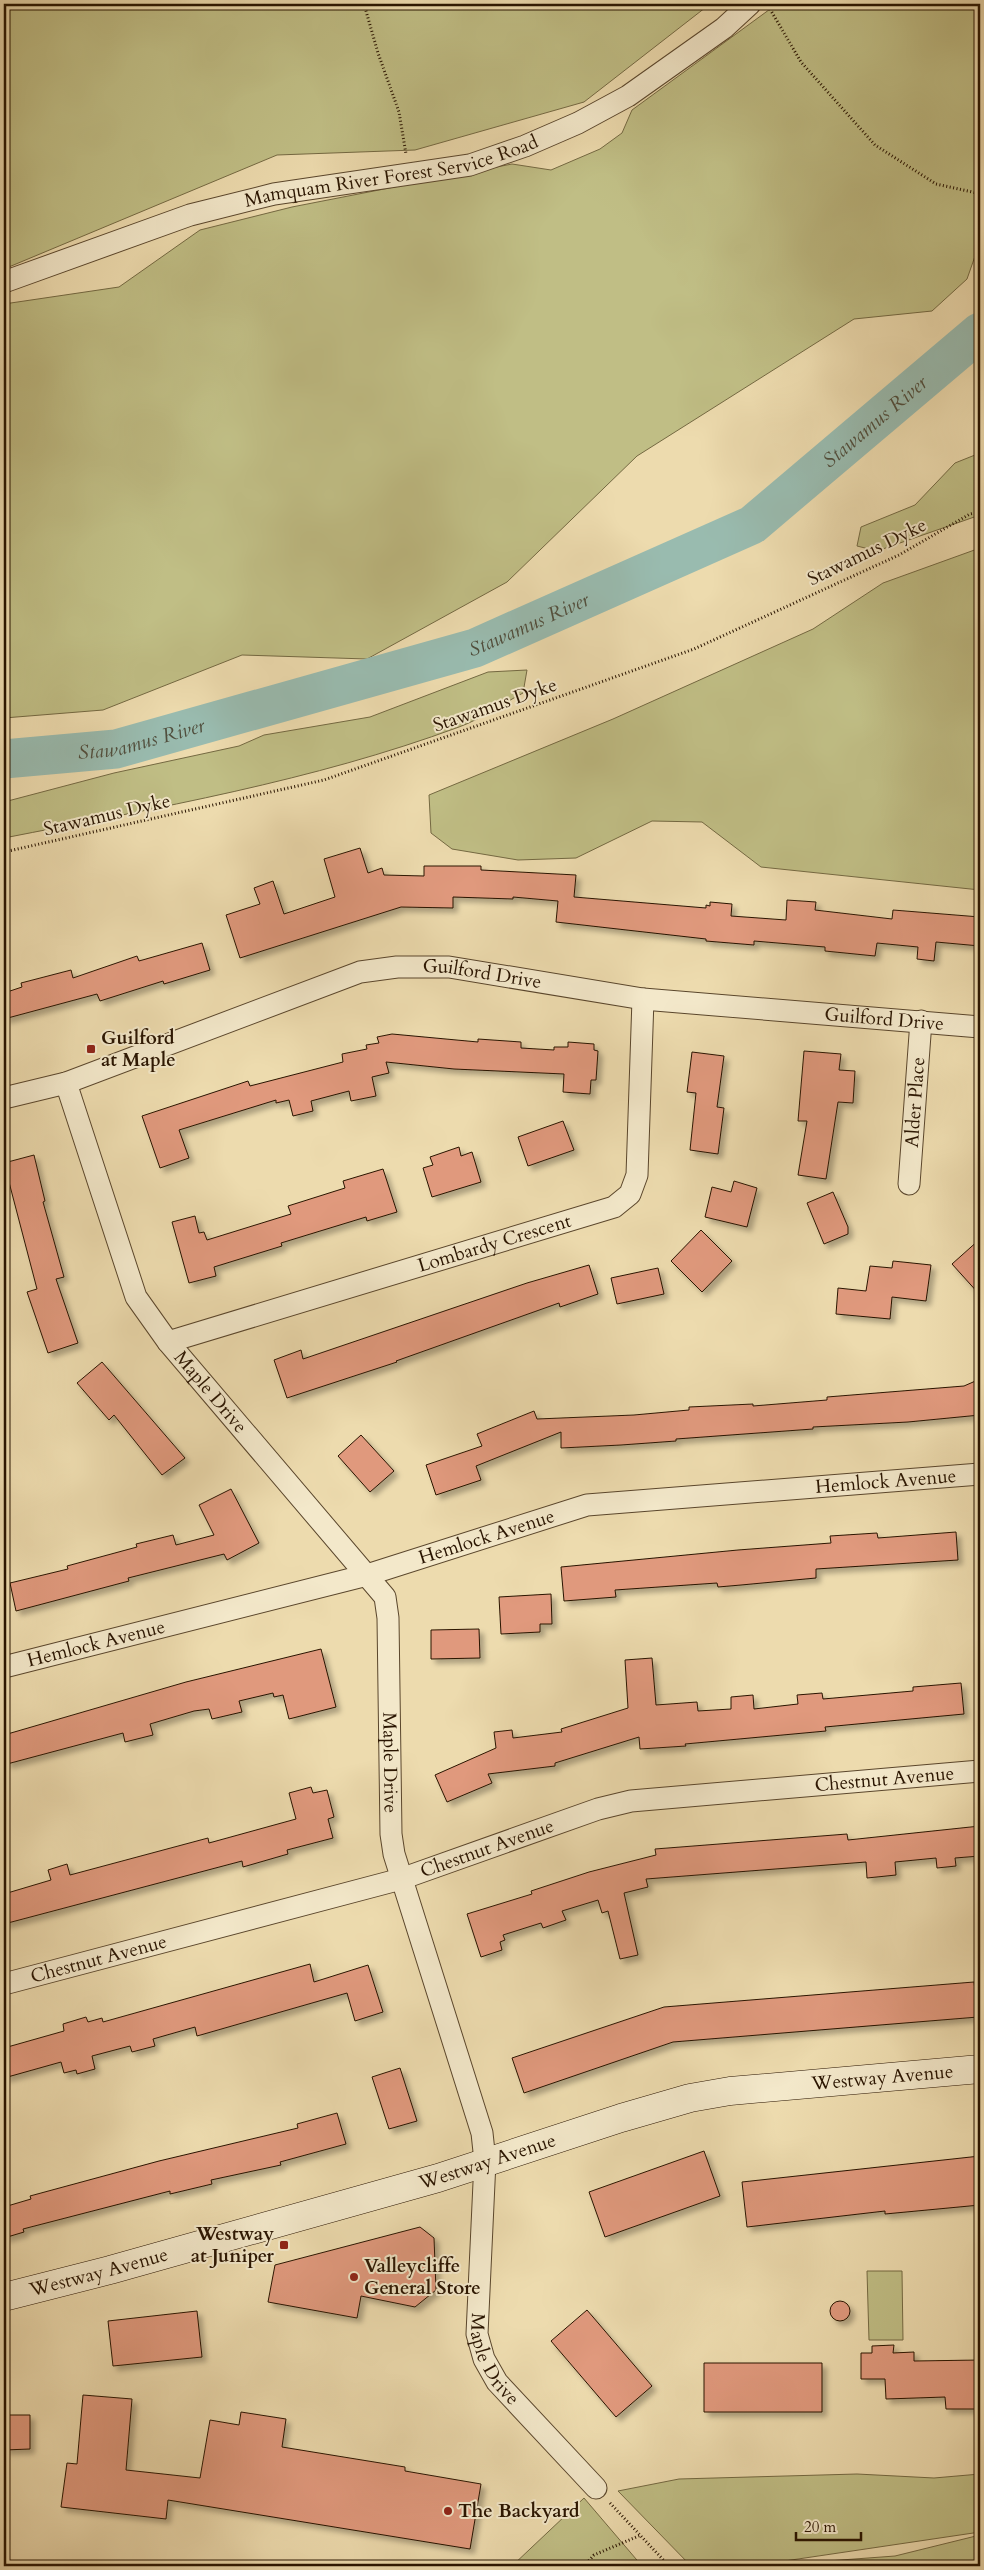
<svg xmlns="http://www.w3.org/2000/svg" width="984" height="2570" font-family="Cardo,serif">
<defs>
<filter id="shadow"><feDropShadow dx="4.5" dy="4.5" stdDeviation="2.5" flood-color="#0004"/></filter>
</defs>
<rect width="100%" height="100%" fill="#eddbae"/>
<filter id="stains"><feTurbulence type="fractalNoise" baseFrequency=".004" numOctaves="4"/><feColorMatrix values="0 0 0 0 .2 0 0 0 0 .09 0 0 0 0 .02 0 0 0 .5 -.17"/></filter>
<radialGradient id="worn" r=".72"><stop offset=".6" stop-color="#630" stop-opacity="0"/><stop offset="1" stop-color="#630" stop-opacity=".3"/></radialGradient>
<path fill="#c0be85" stroke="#746942" d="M4,4H710L584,102L415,150L277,155L4,269Z
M777,4H980V242L967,279L932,311L854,319L637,456L507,582L367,659L242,655L103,710L4,718V304L119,287L200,230L292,207L512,164L551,170L600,149L622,133L632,110Z
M980,453V515L877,551L857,546L861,527L915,505L955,463Z
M980,548V890L761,867L702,822L652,821L576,858L518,860L452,849L431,833L429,795L613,719L813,629L883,583Z
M527,670L523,693C502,704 481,719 459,727C313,781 157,808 4,838V802L114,773L239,746L264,735L370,717L488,672Z
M867,2271H902L903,2340H869Z
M857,2474L934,2478L980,2474V2532L751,2566H691L618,2491L679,2479Z
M584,2498L642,2566H512Z
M980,2535V2566H760L895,2556Z"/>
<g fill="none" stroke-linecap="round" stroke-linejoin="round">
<path stroke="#99bbaf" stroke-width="39" id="s1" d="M4,759L116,749L475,648L752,525L980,332"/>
</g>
<path fill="#e0997d" stroke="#291400" filter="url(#shadow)" d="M360,848L368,873L382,868L384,875L424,876V866H481V870L576,875L574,897L706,908V905L710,906V902L732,904L731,916L786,920L787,900L816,902L815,910L892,919L893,910L980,917V946L936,942L934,961L917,959L918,947L877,943L875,956L825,951V947L754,941V945L706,941V939L556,922L558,901L513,897V899L453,897V908L401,907L240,958L226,915L260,904L254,888L273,881L284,914L335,897L324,859Z
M202,943L210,970L164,984L163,981L100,1001L97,994L4,1019V993L22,987L21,983L71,970L73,978L137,956L139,961Z
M392,1034L478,1042V1039L521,1042V1048L554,1050V1047H568V1042L594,1044V1050L598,1051L596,1080H591L590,1094L563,1092L564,1074L454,1069L386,1062L389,1073L372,1077L376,1096L351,1101L349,1091L311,1101L313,1111L293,1116L289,1100L276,1103V1100L179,1130L189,1158L160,1168L142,1116L248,1081L250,1086L343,1062L342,1054L367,1049L366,1045L379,1043L377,1037Z
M804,1051L841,1054L839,1070L855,1071L853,1103L838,1102L826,1179L798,1175L807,1121H798Z
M692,1052L724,1056L717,1107L724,1108L718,1154L690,1150L696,1093L687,1092Z
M563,1121L574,1150L528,1166L518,1137Z
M459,1147L461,1156L472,1152L481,1182L432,1197L423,1168L433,1165L430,1157Z
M34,1155L45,1201L43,1202L64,1277L56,1279L78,1343L48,1353L27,1292L37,1289L4,1163Z
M383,1169L397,1212L367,1221L366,1217L281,1243L282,1246L214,1267L216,1276L189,1283L172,1222L195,1216L199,1233L204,1232L207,1240L291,1214L288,1206L345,1188L343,1181Z
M734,1181L757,1188L747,1227L705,1217L712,1187L731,1192Z
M833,1192L848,1227V1234L824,1244L807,1203Z
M701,1230L732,1261L702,1292L671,1261Z
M980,1239V1295L952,1264Z
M893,1261L931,1265L926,1301L892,1297L890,1319L836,1314L838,1288L866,1291L870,1266L892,1268Z
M589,1265L598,1294L560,1307L559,1303L396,1361L397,1362L287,1398L274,1360L301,1350L303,1359L527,1283Z
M658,1268L664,1294L617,1304L611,1278Z
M102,1362L185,1458L162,1475L114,1415L109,1420L77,1383Z
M980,1379V1415L908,1422L813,1427V1429L676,1439V1441L621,1445L561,1448V1432L476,1466L481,1480L436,1495L426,1465L482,1446L477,1434L534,1411L537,1419L634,1415L689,1410V1407L753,1404V1406L827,1400V1397L964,1386Z
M361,1435L394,1471L370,1492L338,1456Z
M231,1489L259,1543L227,1560L224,1554L128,1578L129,1581L16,1611L10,1583L68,1569L67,1566L137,1547L136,1544L173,1535L176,1545L214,1535L199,1505Z
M956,1532L958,1560L816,1569V1578L741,1585L718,1587L717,1583L615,1590L616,1597L564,1601L561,1567L738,1550L831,1543L830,1536L877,1533L878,1538Z
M551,1594L552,1624H540V1632L501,1634L499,1597Z
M479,1629L480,1658L431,1659V1630Z
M321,1649L336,1707L289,1719L283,1695L274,1697L273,1693L239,1701L242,1712L212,1719L209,1709L194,1711L150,1724L153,1735L125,1742L123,1733L7,1764L4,1751V1735L186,1682Z
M652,1658L656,1705L697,1702L698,1711L731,1709V1697L753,1695L754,1709L798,1704L797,1695L822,1693L823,1699L913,1691V1687L961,1683L964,1714L825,1727L826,1731L685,1744L686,1746L640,1749L639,1737L555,1763V1766L488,1774L492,1783L447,1802L435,1775L496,1748L494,1732L512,1730L513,1738L562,1732L561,1729L628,1708L625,1660Z
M311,1787L313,1793L327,1790L334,1817L328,1819L333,1838L287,1850L288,1854L243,1867L242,1861L4,1924V1894L51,1880L48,1870L67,1864L70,1875L208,1838L209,1843L296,1819L289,1793Z
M980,1826V1856L955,1858L956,1866L937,1868L936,1858L895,1862L896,1875L867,1878L866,1862L646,1879L648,1887L624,1893L638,1955L620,1959L608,1911L602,1913L598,1900L562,1911L566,1920L543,1928L541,1923L503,1935L505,1940L500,1942L502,1950L481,1957L467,1914L532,1894L531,1891L589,1872L656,1855L655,1849L847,1834L848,1840Z
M310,1964L314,1982L368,1965L383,2012L355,2021L347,1993L197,2036L195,2027L153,2039L155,2046L132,2052L130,2046L92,2056L95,2069L77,2074L76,2070L64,2073L61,2062L4,2078V2048L64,2031L63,2024L86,2017L88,2022L102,2018L103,2022Z
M974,1982L978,2017L673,2042L524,2093L512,2058L664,2007Z
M400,2068L417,2121L389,2129L372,2077Z
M337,2113L346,2144L280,2162L281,2165L211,2180L212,2184L170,2194V2191L23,2229L24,2232L4,2238V2207L31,2199L30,2196L159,2161L298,2128L297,2124Z
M704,2151L720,2196L605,2237L589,2192Z
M980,2156V2205L885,2214V2211L747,2227L742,2182Z
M420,2227L434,2238L436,2290L415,2307L361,2296L357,2318L268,2302L275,2265Z
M830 2311a10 10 0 1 1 20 0a10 10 0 1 1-20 0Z
M587,2310L652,2386L616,2417L551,2341Z
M197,2311L202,2357L113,2366L108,2321Z
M894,2345L893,2353L914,2352V2361L980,2360V2409H946L945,2397L886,2399L885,2379H861V2353H872V2346Z
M704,2363H822V2412H704Z
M83,2395L132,2399L126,2470L200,2478L210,2420L239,2425L241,2412L286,2419L282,2447L405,2467V2471L481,2484L470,2549L168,2500L166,2519L61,2507L67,2463L77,2464Z
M4,2415H30V2449L4,2450Z"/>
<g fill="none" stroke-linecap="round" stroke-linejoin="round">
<defs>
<g id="street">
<path id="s2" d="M4,282L190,215L274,194L470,165L525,146L578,123L628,96L724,28L750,4"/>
<path id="s3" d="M66,1083L136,1297L168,1342L385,1597L388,1618L391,1834L394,1854L482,2133L485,2161L477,2334L484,2359L497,2382L596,2488"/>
<path id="s4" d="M4,1098L66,1083L360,972L397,967H449L643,999L980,1027"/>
<path id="s5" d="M909,1184L921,1021"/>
<path id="s6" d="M168,1342L614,1207L630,1194L637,1175L643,999"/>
<path id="s7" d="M4,1667L367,1575L587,1505L980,1474"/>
<path id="s8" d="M4,1984L401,1879L598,1809L631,1801L980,1771"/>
</g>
<g id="secondary">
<path id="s9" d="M4,2297L110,2270L438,2178L621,2118L690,2098L730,2091L980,2069"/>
</g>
</defs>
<use href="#street" stroke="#5a462c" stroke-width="23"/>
<use href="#secondary" stroke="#291400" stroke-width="29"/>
<path stroke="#291400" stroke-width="3" stroke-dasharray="1 2.5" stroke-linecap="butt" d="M364,4L378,53L399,112L406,154
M770,9L801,62L875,145L936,184L977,193
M4,852L324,780L694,649L899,555L970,514L980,512
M610,2503L669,2566
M584,2566L594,2555L641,2535"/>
<use href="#street" stroke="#f3e8ca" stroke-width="21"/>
<use href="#secondary" stroke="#f3e8ca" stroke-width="28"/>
</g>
<g fill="#8f2418" stroke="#f3e8ca" stroke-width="2">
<rect x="86" y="1044" width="10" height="10" rx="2.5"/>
<rect x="279" y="2240" width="10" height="10" rx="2.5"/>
<circle cx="354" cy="2277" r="5"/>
<circle cx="448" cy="2511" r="5"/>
</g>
<g text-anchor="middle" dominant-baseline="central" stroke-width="4" stroke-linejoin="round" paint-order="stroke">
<g font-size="19" fill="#291400" stroke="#f3e8ca">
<text stroke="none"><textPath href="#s2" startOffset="404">Mamquam River Forest Service Road</textPath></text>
<text transform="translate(867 552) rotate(-26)">Stawamus Dyke</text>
<text transform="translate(495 705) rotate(-19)">Stawamus Dyke</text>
<text transform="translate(107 815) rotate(-13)">Stawamus Dyke</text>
<text stroke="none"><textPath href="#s4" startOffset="501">Guilford Drive</textPath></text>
<text stroke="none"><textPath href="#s4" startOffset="906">Guilford Drive</textPath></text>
<text stroke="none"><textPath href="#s5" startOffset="82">Alder Place</textPath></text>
<text stroke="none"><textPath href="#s6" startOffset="341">Lombardy Crescent</textPath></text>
<text stroke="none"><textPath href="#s3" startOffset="346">Maple Drive</textPath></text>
<text stroke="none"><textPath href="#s7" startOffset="905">Hemlock Avenue</textPath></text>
<text stroke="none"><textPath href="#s7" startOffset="500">Hemlock Avenue</textPath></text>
<text stroke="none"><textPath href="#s7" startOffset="95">Hemlock Avenue</textPath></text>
<text stroke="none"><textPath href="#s3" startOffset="781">Maple Drive</textPath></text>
<text stroke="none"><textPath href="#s8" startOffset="908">Chestnut Avenue</textPath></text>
<text stroke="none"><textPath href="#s8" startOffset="502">Chestnut Avenue</textPath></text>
<text stroke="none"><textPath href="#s8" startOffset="98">Chestnut Avenue</textPath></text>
<text stroke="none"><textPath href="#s9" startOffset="908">Westway Avenue</textPath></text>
<text stroke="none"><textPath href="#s9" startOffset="502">Westway Avenue</textPath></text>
<text stroke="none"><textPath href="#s9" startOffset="98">Westway Avenue</textPath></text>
<text stroke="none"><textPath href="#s3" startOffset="1396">Maple Drive</textPath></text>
</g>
<g font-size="19" font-weight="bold" fill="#291400" stroke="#f3e8ca" text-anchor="start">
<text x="101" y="1038">Guilford<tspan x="101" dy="22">at Maple</tspan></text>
<text x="274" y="2234" text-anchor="end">Westway<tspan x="274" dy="22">at Juniper</tspan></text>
<text x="364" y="2266">Valleycliffe<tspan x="364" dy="22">General Store</tspan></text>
<text x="458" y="2511">The Backyard</text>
</g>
<g font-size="20" font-style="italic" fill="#504e3d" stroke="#f3e8ca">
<text stroke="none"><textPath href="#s1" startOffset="949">Stawamus River</textPath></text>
<text stroke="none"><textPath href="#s1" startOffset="544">Stawamus River</textPath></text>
<text stroke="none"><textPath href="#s1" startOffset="139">Stawamus River</textPath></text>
</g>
</g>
<rect width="984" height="2570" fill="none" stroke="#eddbae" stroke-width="20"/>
<rect x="5" y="5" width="974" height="2560" fill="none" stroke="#291400" stroke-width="2.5"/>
<rect x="10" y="10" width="964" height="2550" fill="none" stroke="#291400"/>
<path d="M796 2532v8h65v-8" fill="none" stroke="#291400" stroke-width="2.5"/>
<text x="804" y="2532" font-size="15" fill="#291400" stroke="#f3e8ca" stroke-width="4" paint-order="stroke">20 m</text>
<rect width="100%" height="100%" filter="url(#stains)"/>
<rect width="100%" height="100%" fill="url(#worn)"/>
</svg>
